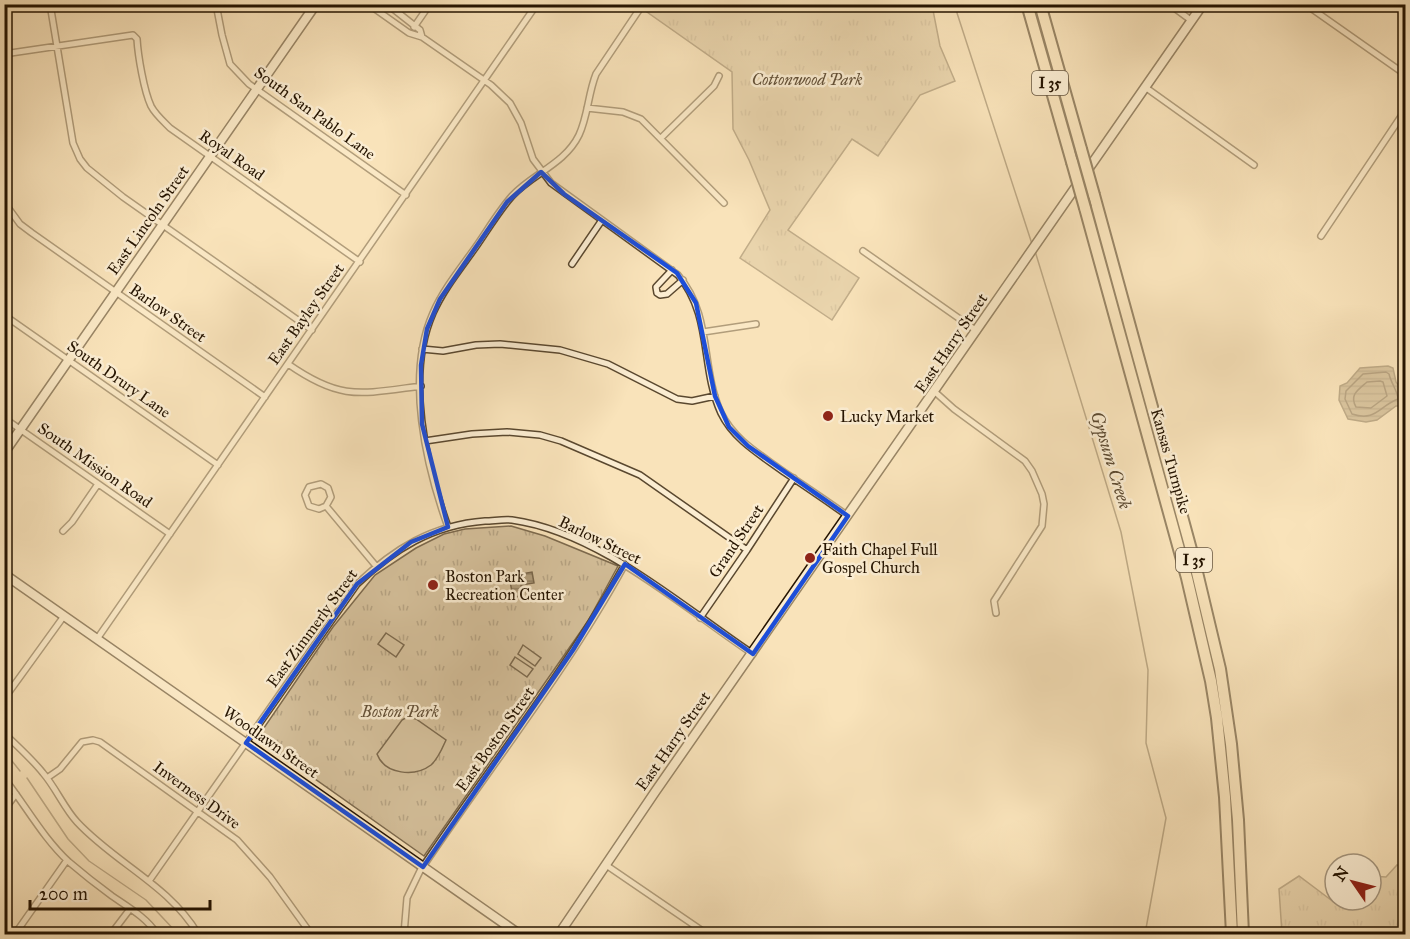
<svg xmlns="http://www.w3.org/2000/svg" width="1410" height="939" font-family="'IM FELL Great Primer',serif">
<defs>
<pattern id="grass-tufts" width="24" height="20" patternUnits="userSpaceOnUse" patternTransform="scale(1.5)"><rect width="24" height="20" fill="#d5c09b"/><path d="M3 7l-1-3M5 7V3M7 7l1-3M15 17l-1-3M17 17v-4M19 17l1-3" fill="none" stroke="#b7a484"/></pattern>
<pattern id="water-rules" width="6" height="5" patternUnits="userSpaceOnUse" patternTransform="scale(1.5)"><rect width="6" height="5" fill="#b19d7b"/><path d="M0 2.5h6" fill="none" stroke="#907f62"/></pattern>
</defs>
<rect width="100%" height="100%" fill="#f9e3ba"/>
<filter id="stains"><feTurbulence type="fractalNoise" baseFrequency=".00333" numOctaves="4"/><feColorMatrix values="0 0 0 0 .2 0 0 0 0 .09 0 0 0 0 .02 0 0 0 .5 -.17"/></filter>
<radialGradient id="worn" r=".72"><stop offset=".6" stop-color="#630" stop-opacity="0"/><stop offset="1" stop-color="#630" stop-opacity=".3"/></radialGradient>
<path fill="url(#grass-tufts)" stroke="#7d6a4e" stroke-width="1.5" d="M637,5H932L940,46L955,81L920,95L878,156L852,139L788,230L859,278L832,320L740,258L770,210L749,160L733,129L732,72Z
M511,526L545,536L618,566L588,621L424,856L257,738L333,627L375,575L416,548L444,534L465,529Z
M1397,865L1405,868V934H1282L1279,889L1299,876L1335,903L1337,900H1371V876L1386,877Z"/>
<path fill="#d5c09b" stroke="#7d6a4e" stroke-width="1.5" d="M386,633L404,645L396,657L378,644Z
M523,645L541,658L535,666L518,654Z
M515,657L533,669L527,677L510,665Z
M407,717L416,719L446,740C442,749 438,759 431,765C415,777 385,775 377,754L402,720Z"/>
<path fill="url(#water-rules)" stroke="#79664a" stroke-width="1.5" d="M1388,366L1393,368L1396,382L1405,394V406H1396L1377,420L1366,422L1348,419L1339,400L1340,386L1347,383L1360,368Z
M532,572L534,583L521,585L523,596L513,597L509,576Z"/>
<g fill="none" stroke-linecap="round" stroke-linejoin="round">
<path stroke="#6b583e" stroke-width="1.5" d="M1386,372L1389,374C1391,383 1398,392 1398,399C1379,406 1376,422 1352,414L1345,399L1346,391L1363,374Z
M1380,381L1383,382L1387,396L1371,408L1356,407C1349,395 1358,390 1367,382Z"/>
<path stroke="#79664a" stroke-width="1.5" d="M957,4V13L1032,244
M1035,251L1121,532L1148,670L1146,743L1166,818L1145,934
M4,751L20,771
M27,778L68,839L89,861L146,900L178,934"/>
<defs>
<path id="street" d="M50,4L73,143L80,159L87,168L123,197L312,330
M216,4L222,35L230,64L249,84L406,195
M368,4L409,33L422,37L491,85L510,103L521,123L533,159L551,183L678,275C713,316 700,367 721,413C734,440 761,455 784,472C806,487 827,501 848,516
M387,4L420,30L422,37
M1169,4L1192,21
M1305,4L1406,75
M414,27L430,4
M4,54L133,35L137,39C138,56 144,91 151,106C155,114 163,121 170,128L360,262
M1145,87L1254,165
M587,108L623,112L641,119L724,203
M661,138L714,86L719,76
M4,202L20,224L32,233L265,397
M1321,236L1406,109
M863,251L977,331
M572,264L602,220
M672,270L656,287L657,293L660,295L667,294L683,280
M4,315L218,465
M703,332L756,324
M422,349L443,351L476,345L500,344L560,350L608,364L677,399L692,401L715,396
M288,364C341,401 360,394 421,386
M935,392L954,409L1025,461L1032,471L1042,494L1044,504L1042,526L994,601L996,613
M4,418L170,534
M425,441L472,434L507,432L540,435L561,441L640,475L747,550
M326,506L319,509L309,506L305,495L309,487L321,484L328,488L331,497L326,506L376,566
M448,527C426,466 405,376 433,313C443,290 460,269 475,248C487,231 498,212 512,196C532,174 565,164 579,135C588,116 588,94 596,74L641,7
M63,531L72,522L98,484
M700,618L747,550L794,478
M97,639L537,4
M4,699L64,616
M4,733C17,746 32,759 43,773C56,788 64,808 77,822C115,863 169,885 198,934
M4,778C26,806 43,838 69,862C83,874 97,885 112,896C128,907 147,918 157,934
M47,778L60,769L82,742L93,740L100,742L237,840L270,877L311,934
M4,810L16,794
M606,865L707,934
M149,881L357,584C394,549 432,525 485,521C493,521 503,519 512,520C599,532 681,606 753,654
M15,934L67,860
M111,934L130,909
M404,934L407,898L420,871C488,769 566,672 625,564"/>
<path id="secondary" d="M4,453L316,4
M4,574L519,934
M559,934L655,792L1203,4"/>
<path id="highway" d="M1027,4L1072,162
M1040,4L1081,149
M1094,195L1195,564L1220,669L1231,744L1238,820L1243,934
M1085,208L1187,578L1211,681L1217,718L1225,797L1232,934"/>
</defs>
<use href="#street" stroke="#5a482f" stroke-width="8"/>
<use href="#secondary" stroke="#251401" stroke-width="11"/>
<use href="#highway" stroke="#251401" stroke-width="14"/>
<use href="#street" stroke="#fbedd2" stroke-width="5"/>
<use href="#secondary" stroke="#fbedd2" stroke-width="8"/>
<use href="#highway" stroke="#f9e3ba" stroke-width="10"/>
<defs>
<path id="highway-bridge" d="M1081,149L1094,195
M1072,162L1085,208"/>
</defs>
<use href="#highway-bridge" stroke="#251401" stroke-width="14" stroke-linecap="butt"/>
<use href="#highway-bridge" stroke="#f9e3ba" stroke-width="10"/>
</g>
<path d="M0 0H1410V939H0ZM541,172L564,194L677,273L696,303L715,396L729,427L748,446L848,516L753,654L625,564L573,650L423,867L246,743L357,584L411,542L448,527L422,424L421,365L427,329L440,299L507,202Z" fill="#f9e3ba" fill-opacity=".55" fill-rule="evenodd"/>
<path fill="none" stroke="#1d4ed8" stroke-width="4.5" stroke-linejoin="round" d="M541,172L564,194L677,273L696,303L715,396L729,427L748,446L848,516L753,654L625,564L573,650L423,867L246,743L357,584L411,542L448,527L422,424L421,365L427,329L440,299L507,202Z"/>
<g fill="#8f2418" stroke="#fbedd2" stroke-width="2">
<circle cx="828" cy="416" r="6"/>
<circle cx="810" cy="558" r="6"/>
<circle cx="433" cy="585" r="6"/>
</g>
<g text-anchor="middle" dominant-baseline="central" stroke-width="5" stroke-linejoin="round" paint-order="stroke">
<g fill="#fbedd2" stroke="#655540" stroke-width="1.5">
<rect x="1032" y="71" width="36" height="24" rx="4.5"/>
<rect x="1176" y="548" width="36" height="24" rx="4.5"/>
</g>
<g font-size="15" font-weight="bold" fill="#251401">
<text x="1050" y="83">I 35</text>
<text x="1194" y="560">I 35</text>
</g>
<g font-size="16" font-style="italic" fill="#635037" stroke="#fbedd2">
<text x="807" y="79">Cottonwood Park</text>
<text x="400" y="711">Boston Park</text>
</g>
<g font-size="16" fill="#251401" stroke="#fbedd2">
<text transform="translate(315 113) rotate(36)">South San Pablo Lane</text>
<text transform="translate(232 155) rotate(35)">Royal Road</text>
<text transform="translate(148 220) rotate(-55)">East Lincoln Street</text>
<text transform="translate(168 313) rotate(35)">Barlow Street</text>
<text transform="translate(306 314) rotate(-55)">East Bayley Street</text>
<text transform="translate(951 343) rotate(-56)">East Harry Street</text>
<text transform="translate(119 379) rotate(35)">South Drury Lane</text>
<text transform="translate(1171 461) rotate(74)">Kansas Turnpike</text>
<text transform="translate(95 465) rotate(35)">South Mission Road</text>
<text transform="translate(600 540) rotate(26)">Barlow Street</text>
<text transform="translate(736 541) rotate(-56)">Grand Street</text>
<text transform="translate(312 628) rotate(-54)">East Zimmerly Street</text>
<text transform="translate(495 739) rotate(-55)">East Boston Street</text>
<text transform="translate(673 741) rotate(-55)">East Harry Street</text>
<text transform="translate(271 742) rotate(35)">Woodlawn Street</text>
<text transform="translate(197 795) rotate(36)">Inverness Drive</text>
</g>
<g font-size="16" fill="#251401" stroke="#fbedd2" text-anchor="start">
<text x="840" y="416">Lucky Market</text>
<text x="822" y="549">Faith Chapel Full<tspan x="822" dy="18">Gospel Church</tspan></text>
<text x="445" y="576">Boston Park<tspan x="445" dy="18">Recreation Center</tspan></text>
</g>
<g font-size="18" font-style="italic" fill="#5d4b32" stroke="#fbedd2">
<text transform="translate(1111 460) rotate(73)">Gypsum Creek</text>
</g>
</g>
<rect width="1410" height="939" fill="none" stroke="#f9e3ba" stroke-width="24"/>
<rect x="6" y="6" width="1398" height="927" fill="none" stroke="#251401" stroke-width="3"/>
<rect x="12" y="12" width="1386" height="915" fill="none" stroke="#251401" stroke-width="1.5"/>
<g transform="translate(1353 882) rotate(305)"><circle r="28" fill="#fbedd2" stroke="#a5967e" stroke-width="1.5"/>
<path d="M0-4.5L10 22L0 15L-10 22Z" fill="#8f2418"/>
<text y="-9" font-size="16" font-weight="bold" text-anchor="middle" fill="#251401">N</text>
</g>
<path d="M30 900v9h180v-9" fill="none" stroke="#251401" stroke-width="3"/>
<text x="39" y="900" font-size="18" fill="#251401" stroke="#fbedd2" stroke-width="4.5" paint-order="stroke">200 m</text>
<rect width="100%" height="100%" filter="url(#stains)"/>
<rect width="100%" height="100%" fill="url(#worn)"/>
</svg>
